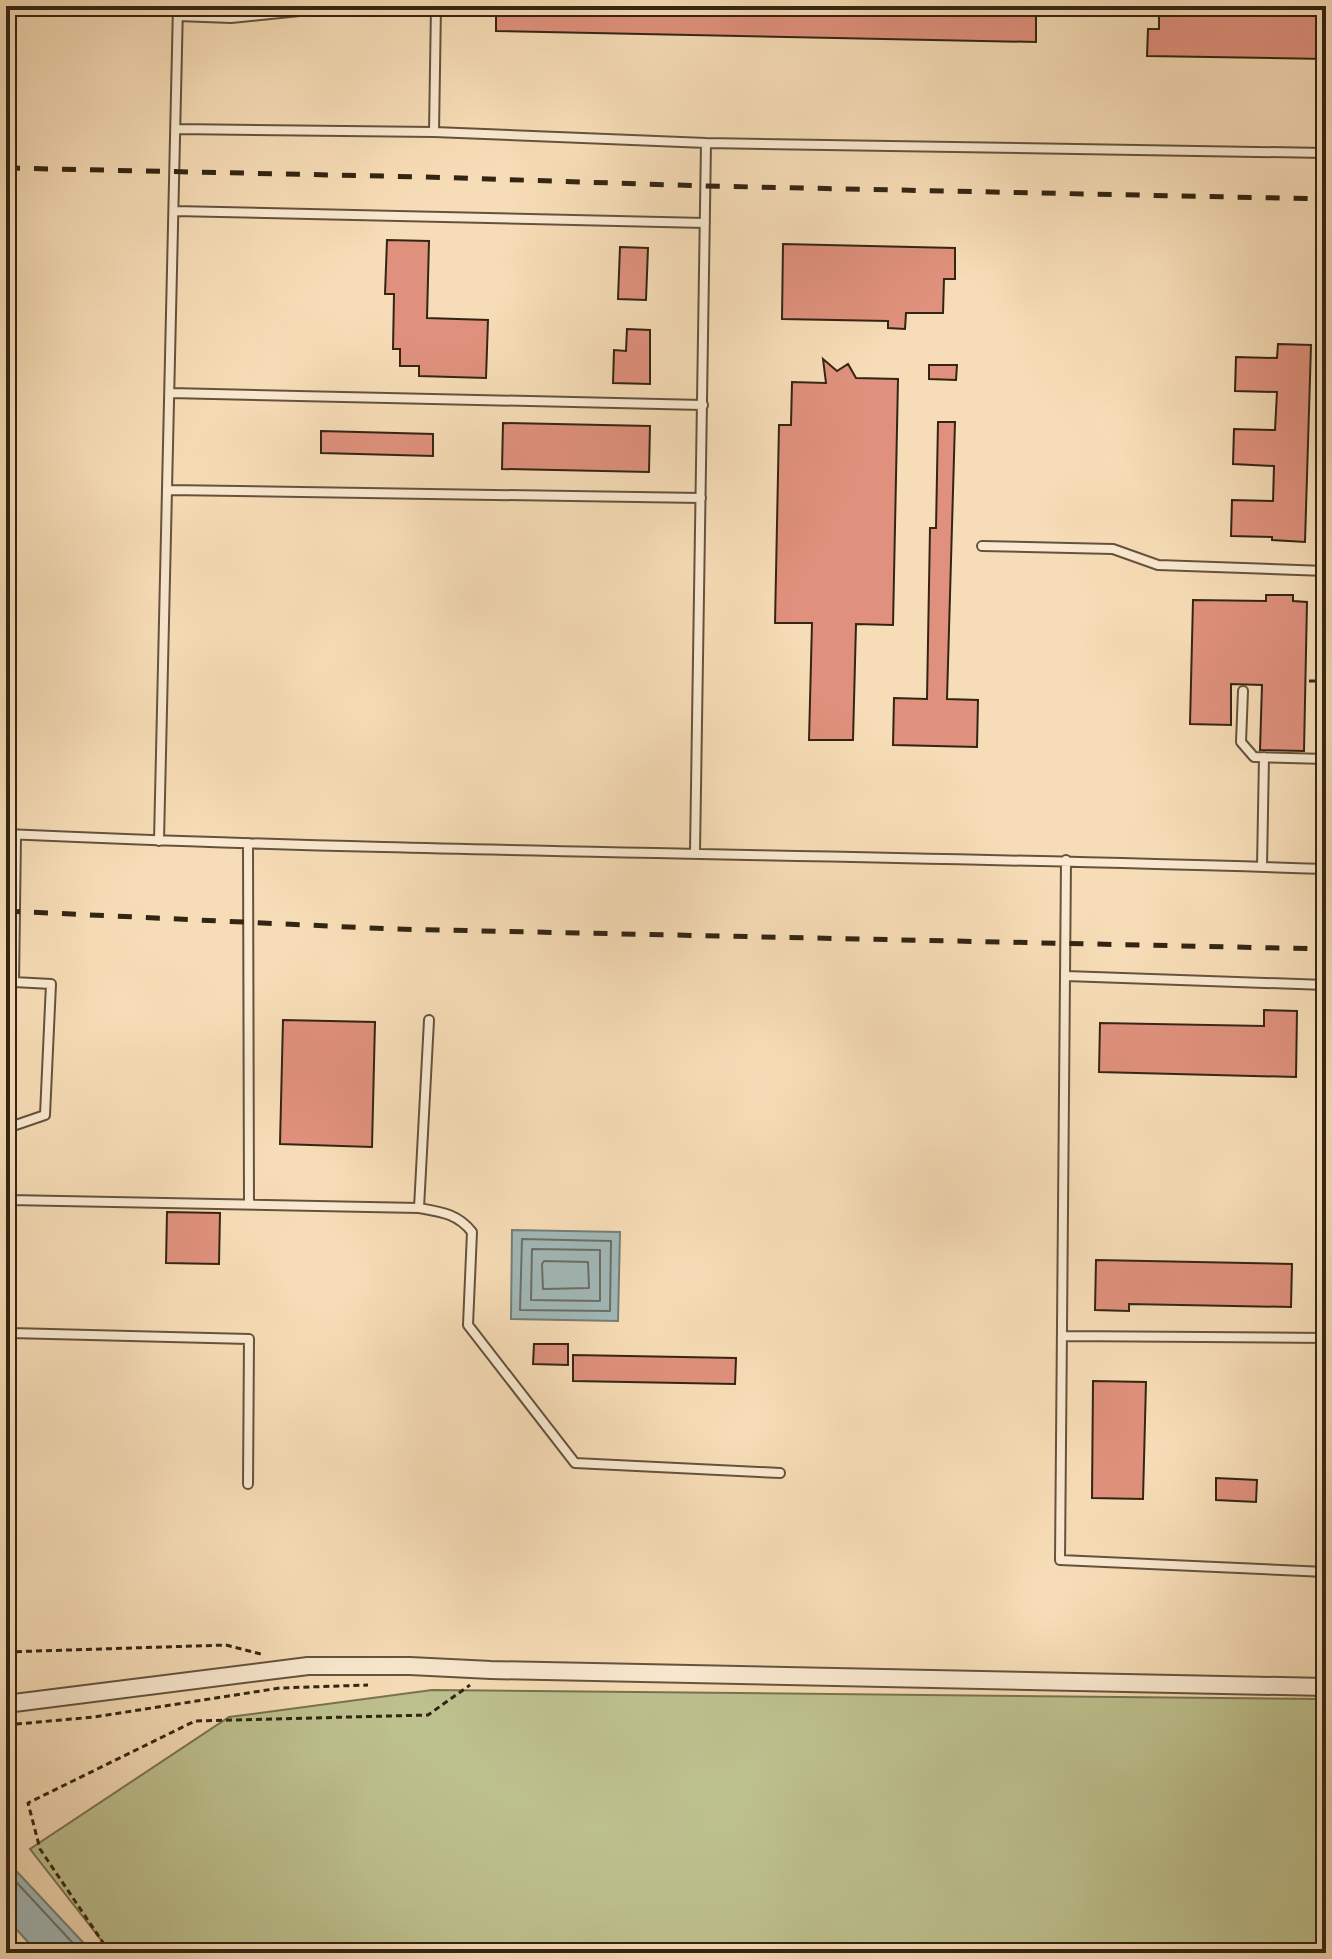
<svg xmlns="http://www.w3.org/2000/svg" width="1332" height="1959" font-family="Vollkorn,serif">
<rect width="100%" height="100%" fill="#f7ddb7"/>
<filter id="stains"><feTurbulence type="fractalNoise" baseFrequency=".0025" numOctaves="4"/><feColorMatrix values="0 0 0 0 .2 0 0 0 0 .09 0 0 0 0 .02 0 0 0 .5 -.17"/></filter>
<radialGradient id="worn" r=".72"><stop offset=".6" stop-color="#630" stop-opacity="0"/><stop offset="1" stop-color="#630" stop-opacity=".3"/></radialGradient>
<path fill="#bdc18e" stroke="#787350" stroke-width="2" d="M432,1690L1326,1699V1953H101L105,1945L30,1849L229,1717Z"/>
<path fill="#a2b9b9" stroke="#767e77" stroke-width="2" d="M512,1230L620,1232L618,1321L511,1319Z
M6,1860L93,1953H38L6,1918Z"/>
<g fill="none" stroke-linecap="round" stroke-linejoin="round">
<path stroke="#6a6f66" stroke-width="2" d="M522,1239L611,1241L610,1311L520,1310Z
M532,1249L600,1250V1301L531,1300Z
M544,1261L588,1262L589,1288L543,1289L542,1264Z
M6,1871L82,1953"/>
</g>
<path fill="#e0917d" stroke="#332513" stroke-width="2" d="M496,6H1036V42L496,31Z
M1159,6H1326V59L1147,56L1148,29H1159Z
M387,240L429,241L427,318L488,320L486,378L419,376V366H400V349H393L394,294H385Z
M783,244L955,248V279H944L943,313H906L905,329L888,328V321L782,319Z
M620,247L648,248L646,300L618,299Z
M627,329L650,330V384L613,383L614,350L626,351Z
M1278,344L1311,345L1305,542L1272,540V537L1231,536L1232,500L1273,501L1274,466L1233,464L1234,429L1275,430L1277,392L1235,391L1236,357L1277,358Z
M823,359L837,371L848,364L856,378L898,379L893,625L856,624L853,740H809L812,623H775L779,425H791L792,382L826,383Z
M929,365H957L956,380L929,379Z
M938,422H955L947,699L978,700L977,747L893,745L894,698L927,699L930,528H936Z
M503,423L650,426L649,472L502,469Z
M321,431L433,434V456L321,453Z
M1266,595H1293V601L1307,602L1304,751L1260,750L1262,685L1231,684V725L1190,724L1193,600L1266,601Z
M1264,1010L1297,1011L1296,1077L1099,1072L1100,1023L1264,1026Z
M283,1020L375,1022L372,1147L280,1144Z
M167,1212L220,1213L219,1264L166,1263Z
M1096,1260L1292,1264L1291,1307L1129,1304V1311L1095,1310Z
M534,1344H568V1365L533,1364Z
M573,1355L736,1358L735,1384L573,1381Z
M1093,1381L1146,1382L1143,1499L1092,1498Z
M1216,1478L1257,1480L1256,1502L1216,1500Z"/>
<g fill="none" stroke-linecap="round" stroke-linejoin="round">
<defs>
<path id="service" d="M178,16L231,18L348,6
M176,129L434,132L706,143L1326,153
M434,132L436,6
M174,211L705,223
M170,393L703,405
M168,490L701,498
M982,546L1113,549L1158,565L1326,571
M1243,691L1241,742L1254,757L1326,759
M6,834C446,854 886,854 1326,869
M16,835L14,982L51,984L45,1115L7,1128L11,1333L249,1339L248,1484
M159,841L178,6
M248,843L249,1204
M695,852L706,143
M1066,860L1060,1560L1326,1572
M1262,867L1264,757
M1066,976L1326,985
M9,1200L419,1208L429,1020
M419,1208C442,1212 458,1214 472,1232L468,1325L575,1463L780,1473
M1064,1336L1326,1338"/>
<path id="minor" d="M6,1704L308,1666H410L491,1670L1326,1687"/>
</defs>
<use href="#service" stroke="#64533c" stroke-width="12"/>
<use href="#minor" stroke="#64533c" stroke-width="20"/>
<path stroke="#332513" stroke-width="3" stroke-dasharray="6 4" stroke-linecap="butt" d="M1309,681H1326
M6,1652L226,1645L261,1654
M6,1725L94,1717L280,1688L368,1685
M110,1953L40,1849L28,1803L195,1721L428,1715L470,1685"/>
<use href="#service" stroke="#fae9d0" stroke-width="8"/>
<use href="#minor" stroke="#fae9d0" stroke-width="16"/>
<path stroke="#332513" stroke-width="5" stroke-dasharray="14 14" stroke-linecap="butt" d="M6,168L427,177L706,186L1326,199
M6,911L392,929L1326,949"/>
</g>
<rect width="1332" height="1959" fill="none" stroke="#f7ddb7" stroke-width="32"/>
<rect x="8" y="8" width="1316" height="1943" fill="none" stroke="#332513" stroke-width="4"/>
<rect x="16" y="16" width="1300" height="1927" fill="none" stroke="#332513" stroke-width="2"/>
<rect width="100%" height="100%" filter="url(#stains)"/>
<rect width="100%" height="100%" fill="url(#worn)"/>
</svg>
